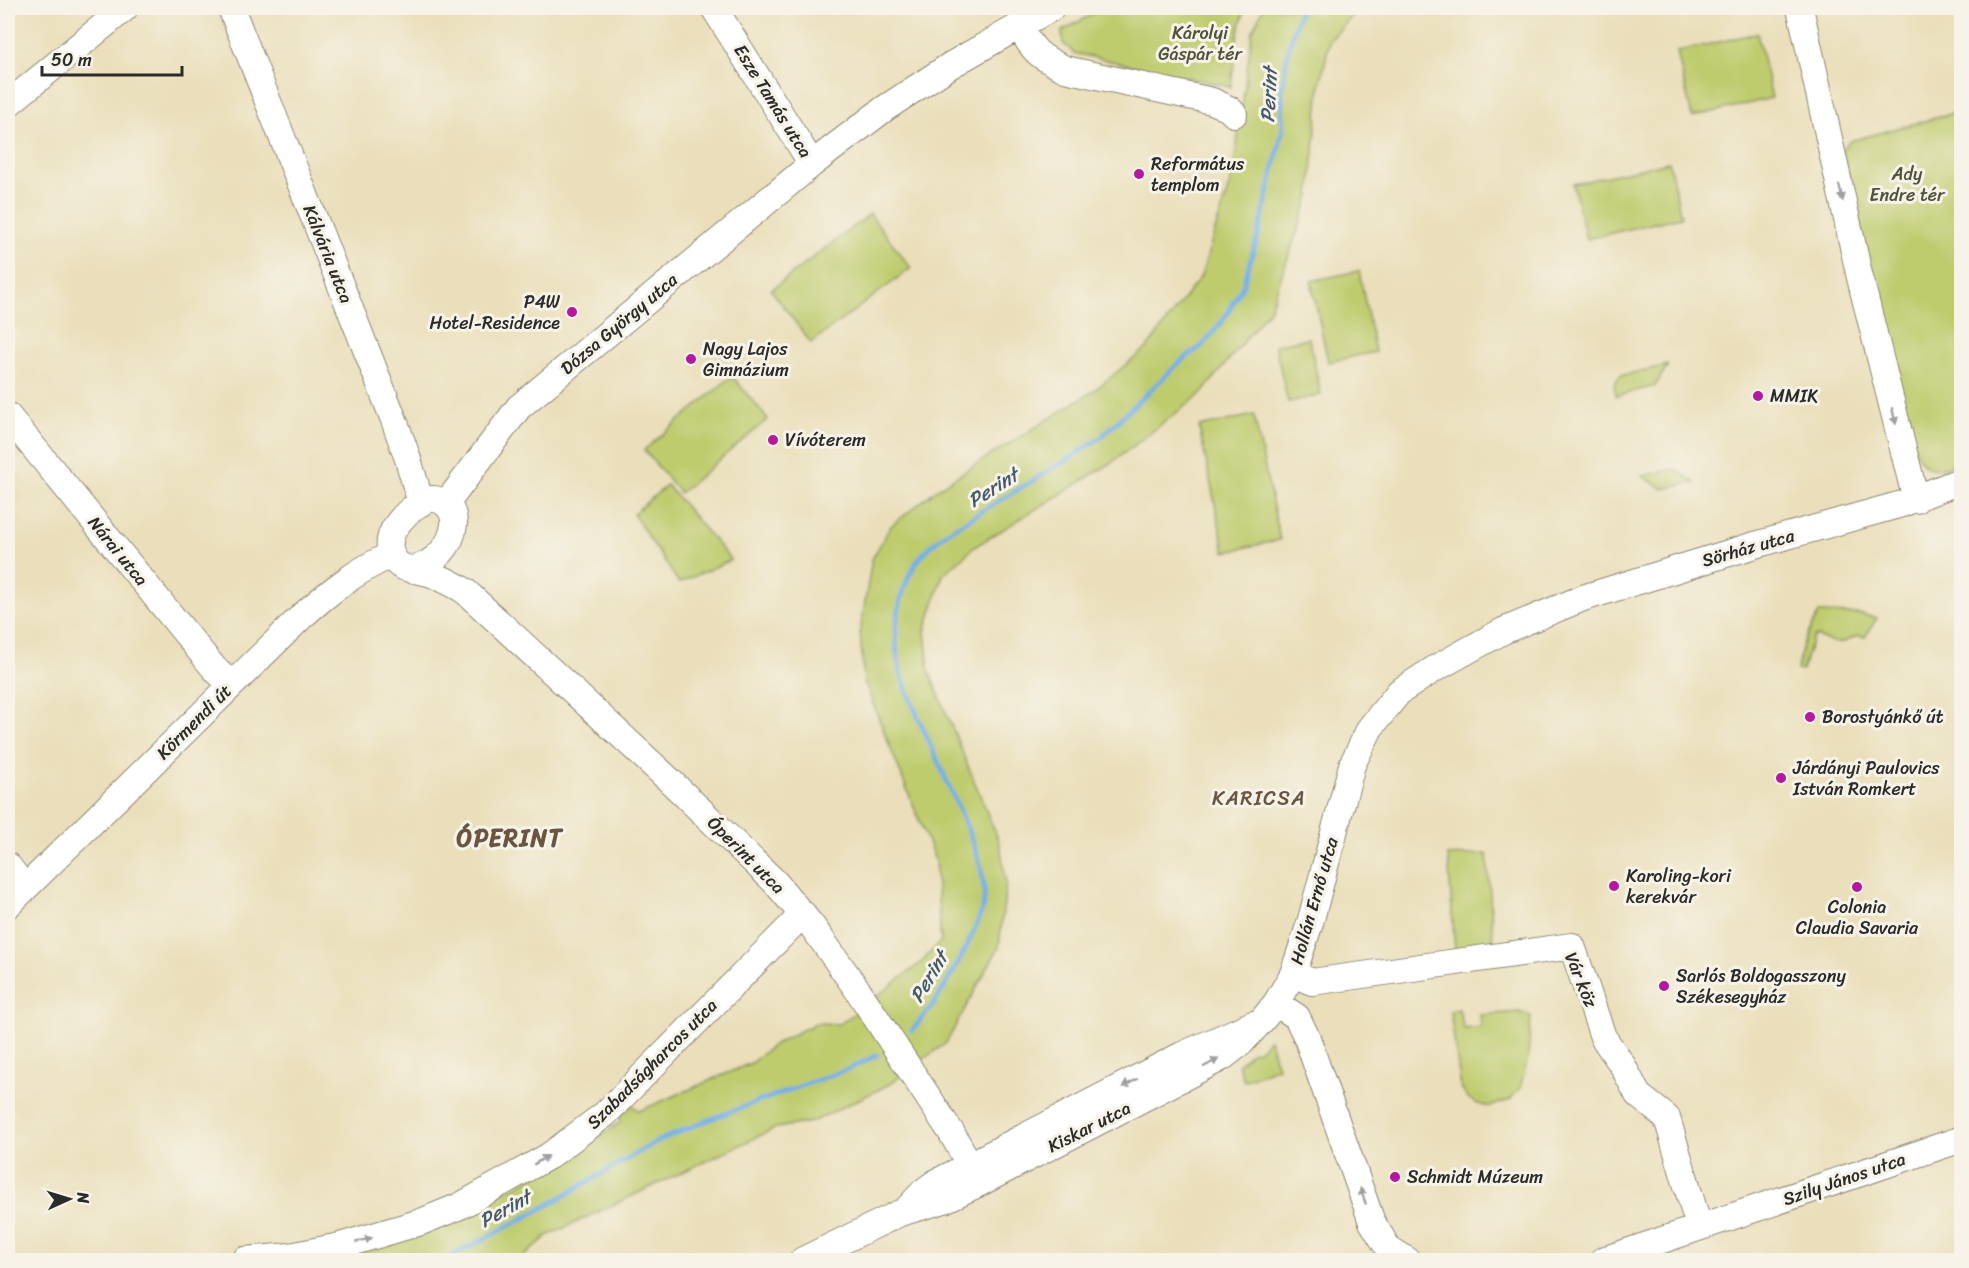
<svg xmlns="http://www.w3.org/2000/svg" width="1969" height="1268" font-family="Sriracha,sans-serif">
<rect width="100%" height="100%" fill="#f7f3e8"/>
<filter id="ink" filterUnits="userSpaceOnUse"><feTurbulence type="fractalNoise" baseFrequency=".0167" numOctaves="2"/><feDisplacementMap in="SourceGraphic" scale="12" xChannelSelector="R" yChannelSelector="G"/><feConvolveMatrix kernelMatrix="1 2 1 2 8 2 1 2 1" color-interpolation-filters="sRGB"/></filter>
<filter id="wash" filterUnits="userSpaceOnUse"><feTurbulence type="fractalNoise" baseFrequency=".008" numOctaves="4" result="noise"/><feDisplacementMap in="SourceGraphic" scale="24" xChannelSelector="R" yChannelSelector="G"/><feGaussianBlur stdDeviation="1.35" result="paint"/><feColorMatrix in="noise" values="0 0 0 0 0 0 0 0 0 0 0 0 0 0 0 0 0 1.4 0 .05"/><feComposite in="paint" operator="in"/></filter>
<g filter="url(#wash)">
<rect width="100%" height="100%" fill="#eadfba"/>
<path fill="#bfcc6e" stroke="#757c4c" stroke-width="1.5" d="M1103,8H1245L1237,38L1231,87L1074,53L1063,43L1062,31Z
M1263,8H1360L1330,40L1320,84L1310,195L1270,309L1202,393L1110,464L974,547L943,575L925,631L929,671L1000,844L1006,883L999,947L946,1043L888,1085L812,1122L776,1128L547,1236L520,1260H319L515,1187L568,1157L621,1122L619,1116L632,1105L639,1111L751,1063L773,1045L816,1023L840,1024L922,962L941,941L935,860L864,681L860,632L872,559L891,526L941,486L1092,392L1147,348L1201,276L1233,173L1252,33Z
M1757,33L1772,98L1692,117L1677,52Z
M1961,111L1962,461C1931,474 1923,472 1911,441L1842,149L1850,141Z
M1669,162L1681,217L1586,239L1573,184Z
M870,214L911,268L811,343L771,290Z
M1359,271L1375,352L1328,362L1311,281Z
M1309,338L1321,395L1288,402L1275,345Z
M1668,365L1655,386L1616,396L1614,384L1620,376Z
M732,376L768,419L680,493L644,450Z
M1254,415L1280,540L1225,552L1199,427Z
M1674,469L1695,482L1664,489L1642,476Z
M667,485L731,560L679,583L633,514Z
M1819,613L1859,614L1877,618L1865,637L1857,636C1843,644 1833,646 1818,636L1813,637L1802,671L1797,670L1803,644Z
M1487,854L1494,949L1455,951L1448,856Z
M1459,1009L1464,1029L1481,1027L1480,1015L1519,1012L1531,1016L1528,1058L1520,1088L1510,1100L1489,1107L1475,1103L1466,1096L1461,1088L1450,1011Z
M1269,1039L1278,1067L1244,1081L1238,1064L1253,1051L1259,1050Z"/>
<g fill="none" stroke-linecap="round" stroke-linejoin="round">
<path stroke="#75afe5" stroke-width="5" d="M912,1031C919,1021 928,1012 935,1002C947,984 983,921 984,900C986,869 971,837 959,809C947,781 934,753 922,726C912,702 900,678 897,653C893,621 902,578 923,554C931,545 941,537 951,530L1075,455L1101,437L1180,362L1203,345L1224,319L1243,285L1259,232L1283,129L1282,88L1289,46L1301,8
M444,1260L543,1208L658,1141L713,1118L851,1068L877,1055"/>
</g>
</g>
<g filter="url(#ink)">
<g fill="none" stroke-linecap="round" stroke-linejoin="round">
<defs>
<path id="minor" d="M231,8L394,420L407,456L421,503
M714,8L812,164
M1800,8L1860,278L1916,500
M1019,26C1034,52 1038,56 1065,69L1212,101L1229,109L1234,114
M8,104L125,8
M8,416L214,668L231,685
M446,504L519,407L812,164L884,109L951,65L1051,8
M414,569C435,563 452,546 454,524C455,507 440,494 424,501C412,507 401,518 394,529C387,541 388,558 401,566C410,570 422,571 432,574C443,579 454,584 465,591L666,777L775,882L812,926L859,992L951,1132L980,1183
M8,866L25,888
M8,905L301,617C329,592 357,570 391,555
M1293,974L1312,982L1572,946L1603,1037L1623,1066L1638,1095L1667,1118L1699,1227
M1276,1003L1297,1017L1307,1038L1372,1222L1388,1248L1407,1260
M908,1208L924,1191L935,1183L1182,1055L1253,1024
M245,1260L290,1256L340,1246L421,1222L460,1206L549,1156L605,1114L803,914
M803,1260L900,1213L944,1200L980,1183L1223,1057L1241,1043L1264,1018L1276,1003L1293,974L1310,923L1352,765L1370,728L1399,692L1436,668L1503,631L1583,598L1755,545L1902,504L1962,480
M1603,1260L1962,1139"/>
</defs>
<use href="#minor" stroke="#8a8572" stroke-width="28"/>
<use href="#minor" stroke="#fff" stroke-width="26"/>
</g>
<defs><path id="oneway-solid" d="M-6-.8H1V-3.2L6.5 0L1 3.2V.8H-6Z" transform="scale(1.5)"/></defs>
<g fill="#a0a0a0">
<use href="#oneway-solid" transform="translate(1841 193) rotate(77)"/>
<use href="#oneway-solid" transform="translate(1894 416) rotate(76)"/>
<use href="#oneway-solid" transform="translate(1211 1063) rotate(-28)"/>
<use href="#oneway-solid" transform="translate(1130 1083) rotate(152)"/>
<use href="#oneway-solid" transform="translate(541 1160) rotate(-31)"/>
<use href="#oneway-solid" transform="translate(1363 1196) rotate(-109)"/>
<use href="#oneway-solid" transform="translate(364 1240) rotate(-15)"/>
</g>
</g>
<g fill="#b5179e" stroke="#f7f3e8" stroke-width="2">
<circle cx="1139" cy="174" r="6"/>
<circle cx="572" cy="312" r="6"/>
<circle cx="691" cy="359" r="6"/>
<circle cx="1758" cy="396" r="6"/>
<circle cx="773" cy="440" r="6"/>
<circle cx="1810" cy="717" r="6"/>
<circle cx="1781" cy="778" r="6"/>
<circle cx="1614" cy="886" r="6"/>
<circle cx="1857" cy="887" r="6"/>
<circle cx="1664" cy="986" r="6"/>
<circle cx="1395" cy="1177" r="6"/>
</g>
<g text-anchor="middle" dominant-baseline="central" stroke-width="6" stroke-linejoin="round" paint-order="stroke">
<g font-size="18" fill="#50533c" stroke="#f7f3e8">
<text x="1200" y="33">Károlyi<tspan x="1200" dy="21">Gáspár tér</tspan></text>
<text x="1907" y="174">Ady<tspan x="1907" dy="21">Endre tér</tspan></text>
</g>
<g font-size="18" fill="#2b2b2b" stroke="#f7f3e8">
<text transform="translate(773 101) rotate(58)">Esze Tamás utca</text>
<text transform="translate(328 254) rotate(68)">Kálvária utca</text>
<text transform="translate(619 324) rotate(-40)">Dózsa György utca</text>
<text transform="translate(1748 548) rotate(-16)">Sörház utca</text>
<text transform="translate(118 551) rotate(51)">Nárai utca</text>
<text transform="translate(194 722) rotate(-45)">Körmendi út</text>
<text transform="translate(746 855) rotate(45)">Óperint utca</text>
<text transform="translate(1314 901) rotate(-74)">Hollán Ernő utca</text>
<text transform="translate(1581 980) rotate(68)">Vár köz</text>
<text transform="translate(652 1064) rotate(-45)">Szabadságharcos utca</text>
<text transform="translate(1089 1127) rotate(-27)">Kiskar utca</text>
<text transform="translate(1844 1179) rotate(-19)">Szily János utca</text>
</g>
<g font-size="18" fill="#2b2b2b" stroke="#f7f3e8" text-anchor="start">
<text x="1151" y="164">Református<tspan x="1151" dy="21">templom</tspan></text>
<text x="560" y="302" text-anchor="end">P4W<tspan x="560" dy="21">Hotel-Residence</tspan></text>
<text x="703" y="349">Nagy Lajos<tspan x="703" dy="21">Gimnázium</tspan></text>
<text x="1770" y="396">MMIK</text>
<text x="785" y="440">Vívóterem</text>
<text x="1822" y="717">Borostyánkő út</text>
<text x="1793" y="768">Járdányi Paulovics<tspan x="1793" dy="21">István Romkert</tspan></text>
<text x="1626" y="876">Karoling-kori<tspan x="1626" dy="21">kerekvár</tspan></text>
<text x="1857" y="907" text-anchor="middle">Colonia<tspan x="1857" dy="21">Claudia Savaria</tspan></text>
<text x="1676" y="976">Sarlós Boldogasszony<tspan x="1676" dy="21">Székesegyház</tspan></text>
<text x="1407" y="1177">Schmidt Múzeum</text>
</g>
<g font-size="20" font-style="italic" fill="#45596c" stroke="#f7f3e8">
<text transform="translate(1269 95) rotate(-87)">Perint</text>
<text transform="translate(993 488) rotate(-32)">Perint</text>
<text transform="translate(929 977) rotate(-59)">Perint</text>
<text transform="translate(505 1209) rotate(-29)">Perint</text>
</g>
<g font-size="20" letter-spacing="1.5" fill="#695541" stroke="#f7f3e8">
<text x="1259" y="798">KARICSA</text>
</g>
<g font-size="24" font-weight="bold" letter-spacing="1.5" fill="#695541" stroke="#f7f3e8">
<text x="510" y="838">ÓPERINT</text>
</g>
</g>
<rect width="1969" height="1268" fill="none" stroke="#f7f3e8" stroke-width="30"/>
<g transform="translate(69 1199) rotate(86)" stroke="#f7f3e8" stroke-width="4.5" paint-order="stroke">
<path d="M0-4.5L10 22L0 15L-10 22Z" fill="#2b2b2b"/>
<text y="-9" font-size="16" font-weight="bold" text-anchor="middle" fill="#2b2b2b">N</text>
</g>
<path d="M42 66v9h140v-9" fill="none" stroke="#2b2b2b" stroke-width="3"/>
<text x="51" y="66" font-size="18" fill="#2b2b2b" stroke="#f7f3e8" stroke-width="4.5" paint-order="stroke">50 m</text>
</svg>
